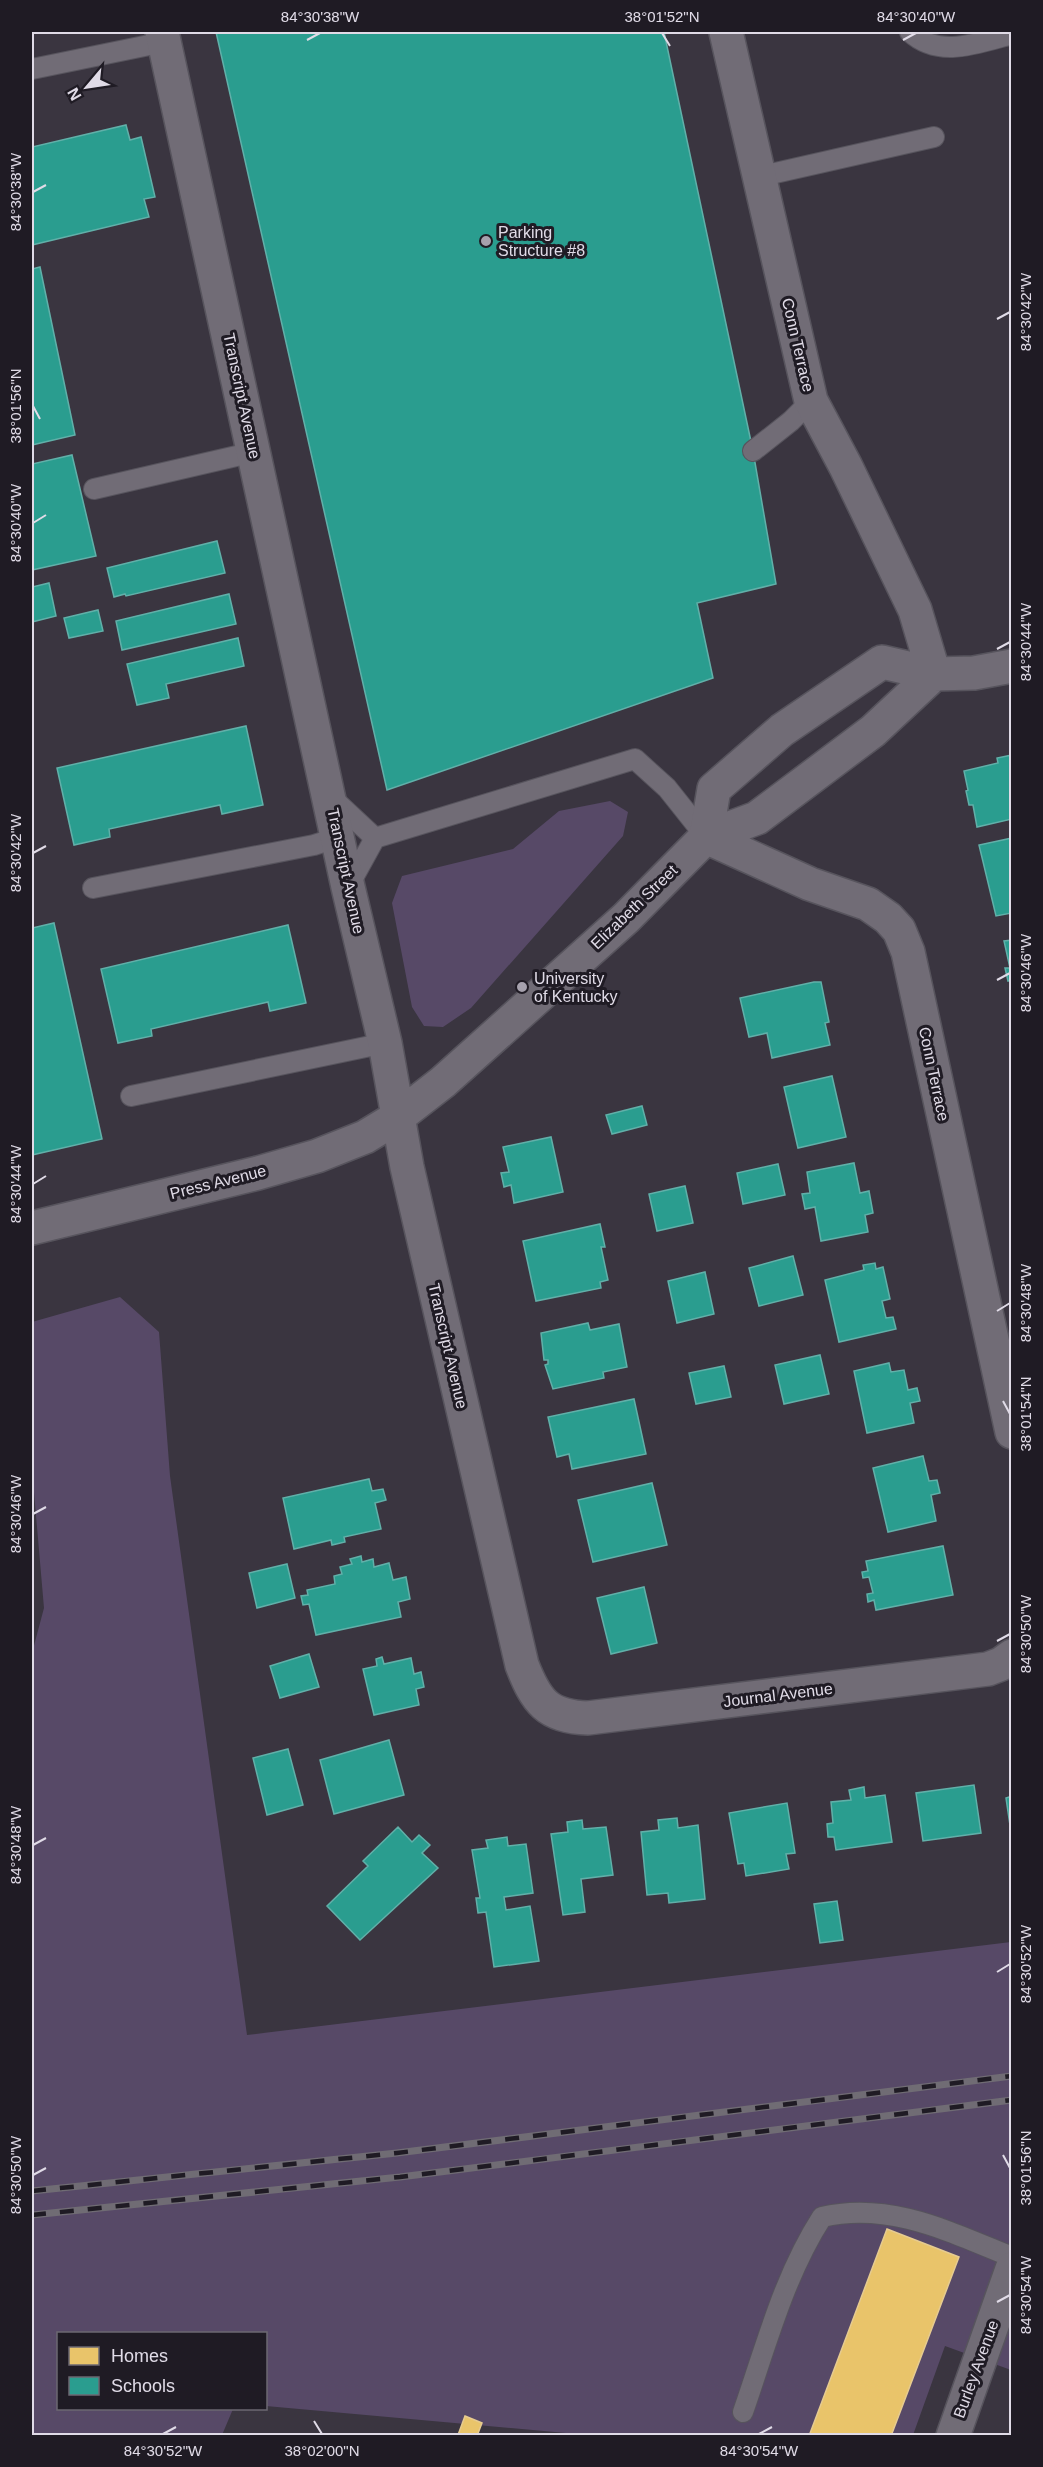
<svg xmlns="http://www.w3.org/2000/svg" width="1043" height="2467" font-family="Helvetica,sans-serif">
<rect width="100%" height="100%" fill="#3a3540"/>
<path fill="#574967" d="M610,801L628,812L623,836L471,1008L443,1027L424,1026L412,1007L392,903L402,876L513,849L559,811Z
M120,1297L159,1332L170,1476L247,2035L1011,1942V2370L945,2346L913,2435L599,2436L266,2406V2334H58V2408L233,2409L222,2435H32V1653L44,1608L32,1469V1322Z"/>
<path fill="#e9c46a" stroke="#e6cb90" stroke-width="1.5" d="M887,2229L959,2257L891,2436H809Z
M465,2416L482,2423L477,2436L458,2435Z"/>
<path fill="#2a9d8f" stroke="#61b0a9" stroke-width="1.5" d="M216,32H664L753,451L776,584L697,603L713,678L387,790Z
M126,125L130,140L141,137L155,197L144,199L149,217L32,245V147Z
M40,267L75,435L32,445V269Z
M72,455L96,556L32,570V464Z
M217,541L225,573L126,596L125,594L114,597L107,568Z
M49,583L56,616L32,622V587Z
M229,594L236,624L122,650L116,621Z
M98,610L103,631L69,638L64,618Z
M238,638L244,666L166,684L169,698L137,705L127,664Z
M246,726L263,805L222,814L220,805L109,829L110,837L74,845L57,768Z
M1012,755V819L977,827L973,805H969L966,791L968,790L964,771L998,763L997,758Z
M1012,838V913L996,916L979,845Z
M54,923L102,1139L32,1155V928Z
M288,925L306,1003L270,1011L268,1002L151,1029L152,1036L118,1043L101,969Z
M1012,940V980L1008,981L1005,968H1010L1004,941Z
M814,982H821L829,1022L825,1023L830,1045L772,1058L767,1033L749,1037L740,998Z
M832,1076L846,1137L798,1148L784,1087Z
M642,1106L647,1125L612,1134L606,1115Z
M551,1137L563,1192L514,1203L511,1185L504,1187L501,1173L509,1172L503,1147Z
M854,1163L860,1193L869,1191L873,1213L865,1215L868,1232L821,1241L815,1207L805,1209L802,1194L810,1193L807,1172Z
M778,1164L785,1195L743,1204L737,1173Z
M685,1186L693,1223L657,1231L649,1194Z
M600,1224L605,1247H601L608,1280L600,1282L601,1288L536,1301L523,1241Z
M793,1256L803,1295L759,1306L749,1268Z
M875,1263L876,1269L883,1267L890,1299L882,1301L886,1318L893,1317L896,1329L839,1342L825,1280L864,1270L863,1265Z
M705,1272L714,1314L677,1323L668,1281Z
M588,1323L590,1330L619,1324L627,1367L603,1372L604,1378L553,1389L545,1365L548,1364V1360H544L541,1333Z
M820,1355L829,1394L784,1404L775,1365Z
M889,1363L891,1372L904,1370L908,1390L917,1388L920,1401L910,1403L914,1423L867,1433L854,1371Z
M724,1366L731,1397L696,1404L689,1373Z
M634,1399L646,1454L572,1469L569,1454L557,1457L548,1417Z
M923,1456L929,1481L937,1480L940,1493L931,1495L936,1521L888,1532L873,1468Z
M369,1479L372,1491L383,1489L386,1500L375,1503L381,1529L344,1537L345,1542L332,1545L331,1540L294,1549L283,1498Z
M652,1483L667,1545L593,1562L578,1500Z
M943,1546L953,1595L876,1610L874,1600L868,1602L867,1594L873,1593L869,1577L863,1578L862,1572L868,1571L866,1561Z
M361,1556L362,1562L373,1559L374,1567L389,1563L393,1580L406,1577L410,1599L398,1602L401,1617L316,1635L309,1604L303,1605L301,1596L308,1595L307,1590L335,1584L334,1576L342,1574L340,1567L352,1564L350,1559Z
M287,1564L295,1598L257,1608L249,1573Z
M644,1587L657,1643L611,1654L597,1598Z
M309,1654L319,1687L280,1698L270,1666Z
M382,1657L384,1664L411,1658L414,1674L421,1672L424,1687L416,1689L419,1705L374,1715L363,1669L377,1666L376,1659Z
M389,1740L404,1795L334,1814L320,1760Z
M288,1749L303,1805L267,1815L253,1758Z
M974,1785L981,1833L923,1841L916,1793Z
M864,1787L865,1798L885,1795L892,1842L836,1850L834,1837H828L827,1824L833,1823L831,1802L851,1800L849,1790Z
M1012,1796V1839L1006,1798Z
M787,1803L795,1853L786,1854L789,1869L746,1876L744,1863L738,1864L729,1813Z
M677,1818L678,1828L698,1825L705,1899L669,1903L668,1893L647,1895L641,1832L659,1830L658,1820Z
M582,1820L583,1829L606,1827L613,1875L581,1879L585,1912L563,1915L551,1834L568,1832L567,1822Z
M398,1827L412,1842L419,1835L430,1845L422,1853L438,1868L360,1940L327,1906L368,1866L363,1861Z
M507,1837L508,1846L526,1844L533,1893L504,1897L506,1910L530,1906L539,1961L494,1967L486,1912L478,1913L476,1898H480L472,1850L488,1848L486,1840Z
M837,1901L843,1940L820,1943L814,1904Z"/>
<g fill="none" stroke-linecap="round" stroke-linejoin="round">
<defs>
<path id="service" d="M910,32C939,59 978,43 1012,34
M32,69L164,42
M758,177L934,137
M753,451L791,421L811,401
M94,489L254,452
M330,796L375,838
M348,887L375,838L635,759L667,788L706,837
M93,888L314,845L339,837
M131,1096L385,1043
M743,2412C766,2346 784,2276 822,2217C889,2201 950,2232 1012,2257"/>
<path id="minor" d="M162,32L348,887L385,1043L407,1167L522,1665C536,1701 547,1717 588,1718L988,1669L1001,1664L1012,1656
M726,32L811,401L846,467L915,610L934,674
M706,837L810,884L868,904L888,918L899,930L908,952L1012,1432
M706,837L714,789L782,730L882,662L934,674L974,673L1012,666
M32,1228L258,1173L317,1156L365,1137L398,1117L443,1082L626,918L706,837L757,818L873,731L934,674
M953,2436L1012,2269"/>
</defs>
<use href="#service" stroke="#57545d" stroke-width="22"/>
<use href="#minor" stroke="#57545d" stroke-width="36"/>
<use href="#service" stroke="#716c76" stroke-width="20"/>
<use href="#minor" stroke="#716c76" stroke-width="33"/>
<defs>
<path id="rail" d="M32,2191L397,2153L1012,2076
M32,2215L400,2177L1012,2100"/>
</defs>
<use href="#rail" stroke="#706c74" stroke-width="7"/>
<use href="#rail" stroke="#1f1b24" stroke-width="4.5" stroke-dasharray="14" stroke-linecap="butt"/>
</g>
<path fill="none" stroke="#e0dbe7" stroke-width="2" d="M662,33L670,46M307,40L320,33M903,40L916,33M33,192L46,185M997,319L1010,312M33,406L40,419M33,523L46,515M997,649L1010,642M33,853L46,846M997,980L1010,973M33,1184L46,1176M997,1311L1010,1303M1003,1401L1010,1414M33,1514L46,1507M997,1641L1010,1634M33,1845L46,1838M997,1972L1010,1964M1003,2155L1010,2168M33,2175L46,2168M997,2302L1010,2295M314,2421L322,2434M163,2434L176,2427M759,2434L772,2427"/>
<g fill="#a6a1ad" stroke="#1f1b24" stroke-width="2">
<circle cx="486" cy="241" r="6"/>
<circle cx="522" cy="987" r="6"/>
</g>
<g text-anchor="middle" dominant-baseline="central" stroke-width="6" stroke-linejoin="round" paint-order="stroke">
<g font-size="16" fill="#e0dbe7" stroke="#1f1b24" text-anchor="start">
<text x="498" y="232">Parking<tspan x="498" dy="18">Structure #8</tspan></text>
<text x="534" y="978">University<tspan x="534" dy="18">of Kentucky</tspan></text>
</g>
<g font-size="16" fill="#e0dbe7" stroke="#1f1b24">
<text transform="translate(798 345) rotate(77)">Conn Terrace</text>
<text transform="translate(242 396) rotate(78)">Transcript Avenue</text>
<text transform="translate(346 871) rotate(78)">Transcript Avenue</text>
<text transform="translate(634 907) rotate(-44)">Elizabeth Street</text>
<text transform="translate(934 1074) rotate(78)">Conn Terrace</text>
<text transform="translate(218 1182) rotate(-14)">Press Avenue</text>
<text transform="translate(448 1346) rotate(77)">Transcript Avenue</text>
<text transform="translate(778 1695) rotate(-7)">Journal Avenue</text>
<text transform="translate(976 2369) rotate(-70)">Burley Avenue</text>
</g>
</g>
<rect width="1043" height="2467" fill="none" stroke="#1f1b24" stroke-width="66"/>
<rect x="57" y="2332" width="210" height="78" fill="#1f1b24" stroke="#6c6872" stroke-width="1.5"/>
<rect x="69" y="2347" width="30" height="18" fill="#e9c46a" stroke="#6c6872" stroke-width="1.5"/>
<text x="111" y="2362" font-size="18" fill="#e0dbe7">Homes</text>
<rect x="69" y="2377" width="30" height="18" fill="#2a9d8f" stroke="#6c6872" stroke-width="1.5"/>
<text x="111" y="2392" font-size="18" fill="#e0dbe7">Schools</text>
<g transform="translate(87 87) rotate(241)" stroke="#1f1b24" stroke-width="4.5" paint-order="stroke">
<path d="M0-4.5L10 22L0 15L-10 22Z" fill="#e0dbe7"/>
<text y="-9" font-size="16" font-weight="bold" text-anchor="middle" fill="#e0dbe7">N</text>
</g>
<rect x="33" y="33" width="977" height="2401" fill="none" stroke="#e0dbe7" stroke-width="2"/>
<g font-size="15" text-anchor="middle" fill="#e0dbe7">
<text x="320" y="22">84°30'38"W</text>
<text x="662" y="22">38°01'52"N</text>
<text x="916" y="22">84°30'40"W</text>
<text transform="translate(16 192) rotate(-90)" y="5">84°30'38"W</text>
<text transform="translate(1026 312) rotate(-90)" y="5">84°30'42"W</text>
<text transform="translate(16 406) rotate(-90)" y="5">38°01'56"N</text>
<text transform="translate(16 523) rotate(-90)" y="5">84°30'40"W</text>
<text transform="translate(1026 642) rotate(-90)" y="5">84°30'44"W</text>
<text transform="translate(16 853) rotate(-90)" y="5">84°30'42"W</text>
<text transform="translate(1026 973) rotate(-90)" y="5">84°30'46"W</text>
<text transform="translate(16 1184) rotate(-90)" y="5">84°30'44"W</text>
<text transform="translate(1026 1303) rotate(-90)" y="5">84°30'48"W</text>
<text transform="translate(1026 1414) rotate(-90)" y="5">38°01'54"N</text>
<text transform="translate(16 1514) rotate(-90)" y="5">84°30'46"W</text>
<text transform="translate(1026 1634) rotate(-90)" y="5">84°30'50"W</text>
<text transform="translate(16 1845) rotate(-90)" y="5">84°30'48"W</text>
<text transform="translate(1026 1964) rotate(-90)" y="5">84°30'52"W</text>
<text transform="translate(1026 2168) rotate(-90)" y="5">38°01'56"N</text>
<text transform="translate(16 2175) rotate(-90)" y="5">84°30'50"W</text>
<text transform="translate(1026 2295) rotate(-90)" y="5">84°30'54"W</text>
<text x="163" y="2456">84°30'52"W</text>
<text x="322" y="2456">38°02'00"N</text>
<text x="759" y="2456">84°30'54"W</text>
</g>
</svg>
